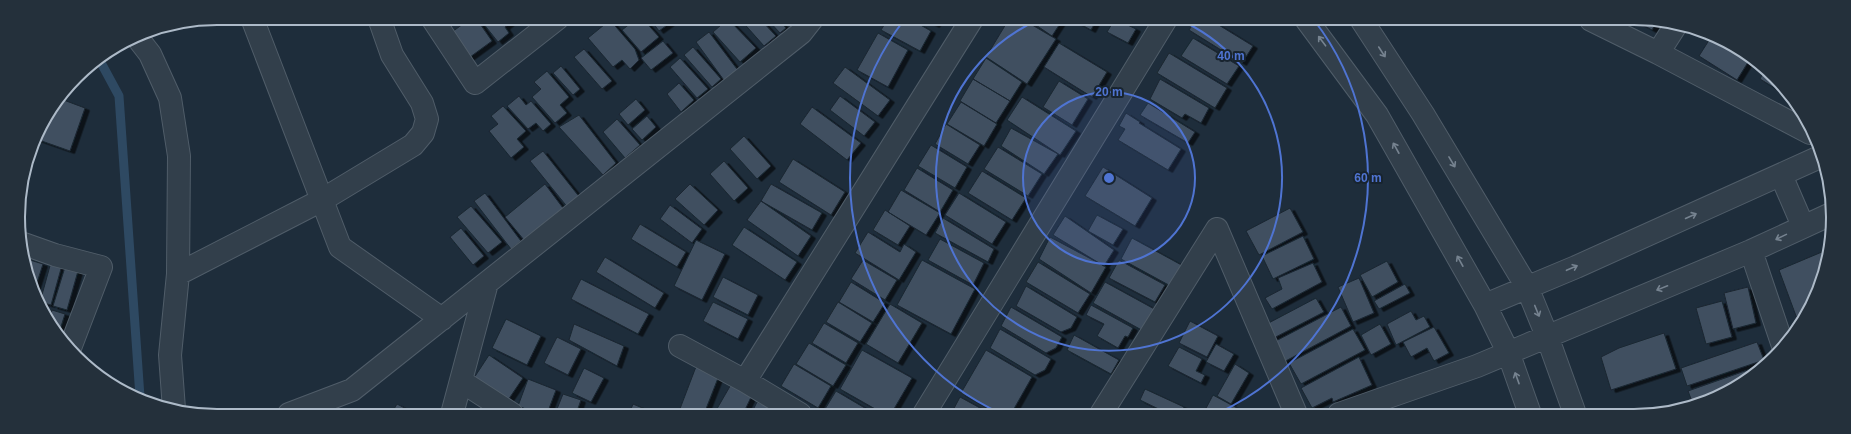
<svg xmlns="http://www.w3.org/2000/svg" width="1851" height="434" font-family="Arial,sans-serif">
<defs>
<filter id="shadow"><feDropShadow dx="4.5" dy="2.5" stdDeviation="0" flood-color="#0009"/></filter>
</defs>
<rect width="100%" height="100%" fill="#1e2d3b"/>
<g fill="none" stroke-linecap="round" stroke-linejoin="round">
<path stroke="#2e4962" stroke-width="9" d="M99,59L119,96L140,397"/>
</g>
<path fill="#3f5060" stroke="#1a2631" filter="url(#shadow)" d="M471,18H476L492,41L466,60L448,35Z
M479,18H516L505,27L509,33L498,42Z
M636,19H643L659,37L641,52L622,30Z
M650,19H667L670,23L659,31Z
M728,19L756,48L740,62L713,32Z
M740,19H760L776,36L764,46Z
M767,19H778L786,28L780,33Z
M888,19H910L931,31L920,51L881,30Z
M923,19H939L935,25Z
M1009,19H1022L1056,39L1027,84L986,57Z
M1027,19H1063L1052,36Z
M1071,19H1097L1091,30Z
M1115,19L1136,29L1128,43L1107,32Z
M1196,19H1209L1253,46L1242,63L1189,30Z
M610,20L635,49L639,60L630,69L622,60L613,67L588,38Z
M1634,20H1658L1652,30Z
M709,32L740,73L726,83L696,42Z
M878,33L908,50L888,87L857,70Z
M1711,37L1734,45L1750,59L1737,80L1699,56Z
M1193,38L1239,66L1227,84L1181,56Z
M663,41L673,53L651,70L641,58Z
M1059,43L1107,72L1092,97L1044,67Z
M693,47L721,79L712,87L684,55Z
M584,49L612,81L602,89L574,57Z
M1169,53L1227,88L1215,108L1157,73Z
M680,58L708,89L697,98L670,67Z
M986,58L1022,82L1010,101L973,79Z
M561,66L580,89L573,95L553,73Z
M845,67L890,100L878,116L833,83Z
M547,71L569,97L560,105L567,113L555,123L532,97L541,89L534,82Z
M1764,71L1792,96L1794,100L1760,79Z
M973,79L1010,101L996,123L960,101Z
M1160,79L1209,108L1201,123L1185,114L1182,118L1150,99Z
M1059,81L1088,99L1072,125L1043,107Z
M679,83L694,100L681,112L667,94Z
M519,96L526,105L531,101L551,124L543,131L536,123L528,129L507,106Z
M840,96L875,122L864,136L830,110Z
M1022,97L1076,131L1060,155L1007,120Z
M61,99L85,108L70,151L36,139L39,129Z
M636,99L645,110L628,125L619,114Z
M961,102L997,124L984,146L947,124Z
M1148,103L1195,132L1188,143L1140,115Z
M503,106L526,131L517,139L524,147L511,158L489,131L498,124L491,116Z
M812,107L861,143L847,160L800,124Z
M1126,113L1140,122L1139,123L1181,149L1168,170L1118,140L1125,129L1119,126Z
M579,115L616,163L603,175L559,127Z
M647,116L656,127L642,140L632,129Z
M617,119L640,145L625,158L603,132Z
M946,124L980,145L968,164L935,144Z
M1011,128L1058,154L1044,174L1001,146Z
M744,136L771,166L757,179L730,149Z
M931,145L967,167L955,188L918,166Z
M998,147L1042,174L1028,196L984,169Z
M543,151L581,199L569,209L530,161Z
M793,159L845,192L831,215L779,182Z
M724,161L748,188L734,201L710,174Z
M1103,167L1152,198L1135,226L1085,196Z
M917,168L953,190L940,212L904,190Z
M982,171L1026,198L1012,220L968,193Z
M545,184L563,208L524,240L505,217Z
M690,184L718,210L704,225L675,199Z
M771,184L822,213L812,230L761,201Z
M901,190L940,213L926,235L888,212Z
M485,193L521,241L511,249L474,201Z
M959,193L1006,222L992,244L945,215Z
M761,201L811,236L798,256L747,220Z
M670,205L702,229L692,243L660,219Z
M471,206L502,242L488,253L457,217Z
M1290,208L1303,232L1259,255L1246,231Z
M885,210L910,226L898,245L873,230Z
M1097,215L1123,229L1113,245L1088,231Z
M1065,216L1114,250L1104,266L1053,235Z
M943,218L994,249L988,262L935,233Z
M640,224L686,252L677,267L631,239Z
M744,227L797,262L785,280L732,245Z
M461,228L484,256L473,265L450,237Z
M868,232L900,252L904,244L916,252L899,280L855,253Z
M1303,236L1314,259L1273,279L1262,256Z
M1050,237L1106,267L1091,293L1039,259Z
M1132,238L1187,268L1176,289L1121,259Z
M940,239L984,263L973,285L928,260Z
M696,240L725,254L702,300L674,286Z
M1829,249L1812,305L1799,324L1779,270Z
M605,257L664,293L655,308L596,272Z
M30,260L43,264L34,292L28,281L27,268Z
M863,260L897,280L885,300L851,279Z
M922,260L975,289L951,334L897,305Z
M1119,260L1165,285L1155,302L1109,278Z
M1387,261L1398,282L1372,297L1360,275Z
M51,262L62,265L51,305L40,302Z
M1038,262L1090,294L1078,313L1026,282Z
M1313,263L1322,282L1272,309L1265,298L1282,289L1278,278Z
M65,267L78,271L67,310L53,306Z
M723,277L758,295L748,315L713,297Z
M1359,278L1374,313L1353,322L1338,287Z
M581,279L649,314L638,334L571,299Z
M851,282L885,303L873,322L839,302Z
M1105,282L1158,311L1147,333L1093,303Z
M1405,284L1410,293L1379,309L1374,301Z
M1026,286L1077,317L1071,328L1061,332L1016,306Z
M1748,287L1756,323L1733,329L1724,293Z
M1316,298L1324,312L1268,341L1261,327Z
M1722,301L1732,337L1706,344L1696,308Z
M713,302L748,319L738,339L703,321Z
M838,302L872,323L860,342L826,322Z
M890,304L922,323L898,363L866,344Z
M1091,305L1133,328L1128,337L1125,336L1118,348L1097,336L1104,324L1086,315Z
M1011,307L1062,337L1056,348L1046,353L1001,326Z
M1341,307L1351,326L1280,364L1270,344Z
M52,310L65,314L58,336L49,320Z
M1411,311L1416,320L1424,316L1430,327L1396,345L1387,324Z
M506,319L541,336L527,365L492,348Z
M1190,321L1218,336L1207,357L1179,343Z
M824,323L858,343L846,363L812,343Z
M574,324L624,346L617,366L569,340Z
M1380,324L1391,344L1371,355L1361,335Z
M1434,327L1449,353L1434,361L1427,348L1411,357L1403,342Z
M1000,329L1051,359L1045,370L1035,375L990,348Z
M1353,329L1365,350L1301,384L1289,363Z
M1664,333L1676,369L1611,390L1601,357L1619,348Z
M1074,335L1119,360L1111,374L1067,350Z
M557,337L581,349L568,375L544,363Z
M1757,342L1764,360L1687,386L1681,368Z
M809,343L846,365L833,386L796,364Z
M1216,344L1234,354L1224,371L1206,362Z
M1179,347L1202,359L1196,371L1205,375L1201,383L1168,366Z
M862,350L912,378L891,414H884L840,389Z
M986,350L1032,377L1011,414H998L961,393Z
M489,355L523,378L506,403L472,381Z
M1359,357L1372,385L1333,402L1332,398L1312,408L1301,388Z
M697,364L720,373L704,414H678Z
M794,364L831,386L818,408L781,386Z
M1235,364L1249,373L1231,404L1217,396Z
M1762,365V367L1722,396L1693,404L1688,391Z
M584,368L604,378L591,402L572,393Z
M528,379L556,390L547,414H539L518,406Z
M733,381L754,391L743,414H714Z
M1145,389L1184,407L1180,414H1169L1140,400Z
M836,391L875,414H822Z
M563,394L581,400L576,414H555Z
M1213,395L1248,414H1203Z
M960,397L991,414H951Z
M1686,401L1687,406L1660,414H1647Z
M757,402L779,412L778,414H751Z
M397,404L416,414H391Z
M633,404L652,412L651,414H629Z"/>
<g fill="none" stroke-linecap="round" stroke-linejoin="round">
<defs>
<path id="minor" d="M252,18L340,247L442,319
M432,18L475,83L558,18
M1306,19L1377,115L1485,305L1508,352L1530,414
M1361,19L1423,114L1527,287L1547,336L1575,414
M1591,20L1658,53L1810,133
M136,36L150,54L170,98L179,156L178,274L170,355L174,409
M1658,53L1676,25
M1781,175L1803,226
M1217,229L1296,414
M24,244L55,255L101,267L70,348
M1751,251L1783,346
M178,274L322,200L413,145L423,133L427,119L422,103L392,55L379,18
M1485,305L1576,267L1822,156
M680,346L745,381L800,414
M461,381L512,414
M745,381L972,19
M289,414L352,390L801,33L812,19
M452,414L487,283
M924,414L1166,19
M1101,414L1217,229
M1339,414L1477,366L1751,251L1829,215"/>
</defs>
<use href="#minor" stroke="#505d69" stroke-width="24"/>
<use href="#minor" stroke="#323f4b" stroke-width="22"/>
</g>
<defs><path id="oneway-shaft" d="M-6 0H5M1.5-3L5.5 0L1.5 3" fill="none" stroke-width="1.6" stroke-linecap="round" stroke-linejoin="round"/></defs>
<g stroke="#768390">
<use href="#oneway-shaft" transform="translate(1322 41) rotate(-127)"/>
<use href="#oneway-shaft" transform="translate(1382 52) rotate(57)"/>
<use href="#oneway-shaft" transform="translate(1396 148) rotate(-119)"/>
<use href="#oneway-shaft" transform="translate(1452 162) rotate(59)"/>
<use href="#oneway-shaft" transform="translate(1691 216) rotate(-24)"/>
<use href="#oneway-shaft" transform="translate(1781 237) rotate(154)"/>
<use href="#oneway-shaft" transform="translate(1460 261) rotate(-119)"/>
<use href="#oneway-shaft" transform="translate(1572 268) rotate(-23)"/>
<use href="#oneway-shaft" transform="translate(1662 288) rotate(158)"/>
<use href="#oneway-shaft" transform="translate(1537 311) rotate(68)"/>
<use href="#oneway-shaft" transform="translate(1517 378) rotate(-110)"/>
</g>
<circle cx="1109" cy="178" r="86" fill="#4f74d2" fill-opacity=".12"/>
<g fill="none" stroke="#4f74d2" stroke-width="2">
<circle cx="1109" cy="178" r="86"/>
<path d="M1178 19A173 173 0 1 1 1040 19"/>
<path d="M1002 414A259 259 0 0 1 904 20M1314 20A259 259 0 0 1 1216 414"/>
</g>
<path d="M0 0H1851V434H0ZM217 25H1634A192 192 0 0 1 1826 217V217A192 192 0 0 1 1634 409H217A192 192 0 0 1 25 217V217A192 192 0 0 1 217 25Z" fill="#24303b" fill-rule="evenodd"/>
<path fill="none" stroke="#adbac8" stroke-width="2" d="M217 25H1634A192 192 0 0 1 1826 217V217A192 192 0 0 1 1634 409H217A192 192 0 0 1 25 217V217A192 192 0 0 1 217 25Z"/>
<circle cx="1109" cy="178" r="6" fill="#4f74d2" stroke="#18242f" stroke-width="2"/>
<g font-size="12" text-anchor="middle" font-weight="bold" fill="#4f74d2" stroke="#18242f" stroke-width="4" stroke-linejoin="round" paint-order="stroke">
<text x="1231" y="60">40 m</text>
<text x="1109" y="96">20 m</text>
<text x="1368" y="182">60 m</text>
</g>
</svg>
